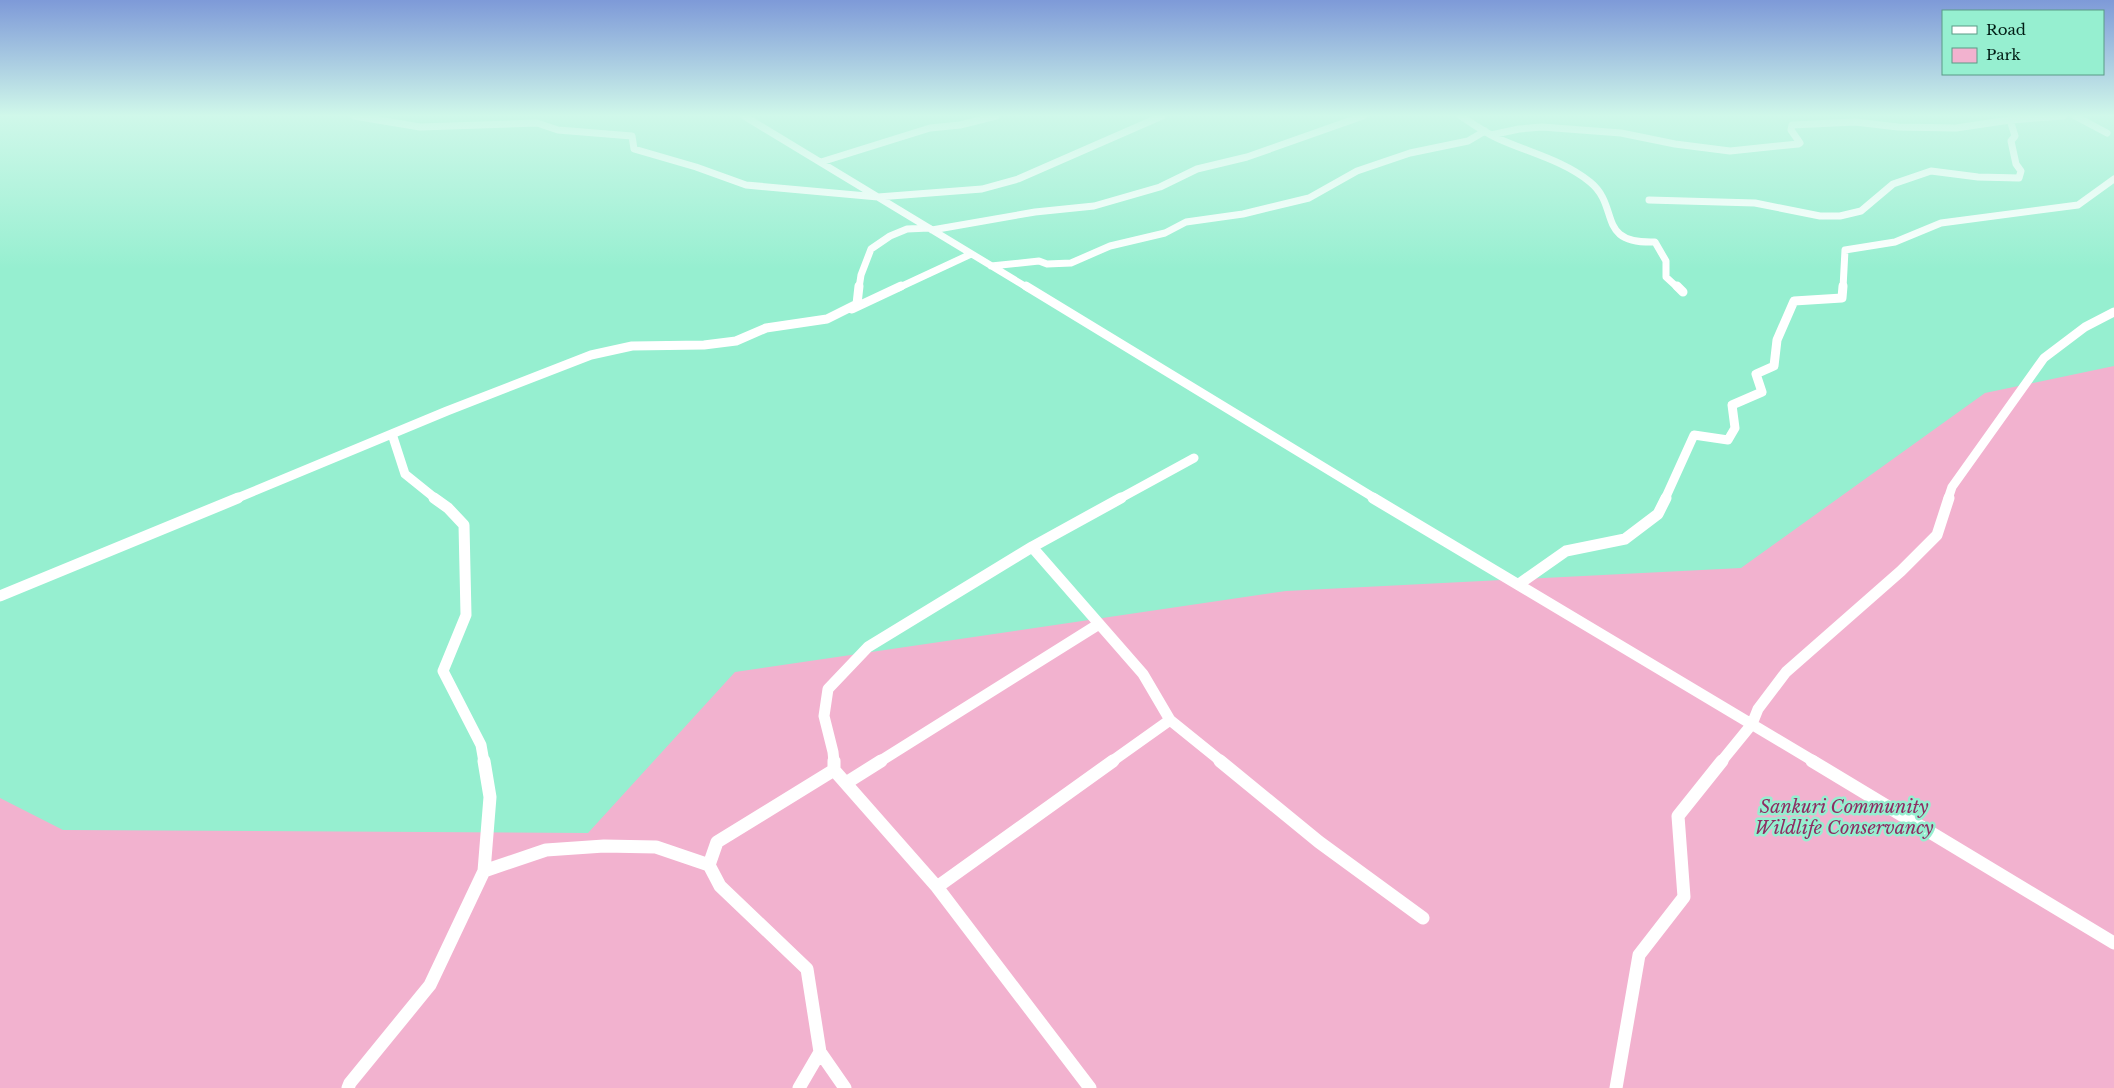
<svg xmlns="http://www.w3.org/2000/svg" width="2114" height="1088" font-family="'Libre Baskerville',serif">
<rect width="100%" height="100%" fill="#96efd0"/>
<path fill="#f2b2cf" d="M2114,366V1088H0V798L63,830L588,833L735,672L1286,591L1741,568L1985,393Z"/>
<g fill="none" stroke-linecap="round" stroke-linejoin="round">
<path stroke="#fff" stroke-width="7" d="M354,116L420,127L537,123L558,130L632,136L634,149L696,167L746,185L878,197L982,189L1018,179L1162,116
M744,116L1028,288
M1461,116C1473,124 1484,132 1497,138C1527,152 1563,160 1590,182C1621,207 1595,244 1655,242L1666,261V277L1678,288
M2075,116L2107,133
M1491,135L1519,129L1542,127L1621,133L1675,144L1730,151L1798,144L1800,143L1791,130L1792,125L1855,122L1898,127L1956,128L2010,120L2063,116
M821,162L930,128L960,125L996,116
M1649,200L1755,203L1820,216H1840L1861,211L1893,184L1931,171L1978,177L2019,178L2021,171L2016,164L2011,141L2015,136L2010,120
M932,230L1035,212L1094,206L1160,187L1197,169L1247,157L1363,116
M991,266L1039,261L1047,264L1071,263L1110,246L1165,233L1186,222L1243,214L1309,198L1357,171L1410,153L1468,141L1485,131
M859,288L861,275L871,249L890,236L907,229L929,228
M898,288L971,254
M1843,288L1845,250L1895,242L1941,223L2078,205L2114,179"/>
<path stroke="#fff" stroke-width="9" d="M1026,286L1376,499
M1677,286L1683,292
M852,309L901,286
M392,434L405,474L436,499
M235,499L447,411L591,355L632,346L704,345L736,341L766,328L827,319L857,304L859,286
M1119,499L1194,458
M1665,499L1694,435L1728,440L1735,428L1732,405L1762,392L1756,374L1774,366L1777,340L1794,301L1842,298L1843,286
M1948,499L1952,487L2044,358L2085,327L2114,312"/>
<path stroke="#fff" stroke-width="11" d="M434,498L448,508L464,525L466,615L443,671L481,745L484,762
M1373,498L1815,762
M1032,547L1143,674L1170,720L1222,762
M1519,584L1566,551L1625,539L1658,514L1666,498
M0,596L238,498
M834,762L833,752L824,716L828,689L868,647L1032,547L1121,498
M879,762L1099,624
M1111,762L1170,720
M1721,762L1752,724L1758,709L1786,672L1901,571L1937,535L1949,498"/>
<path stroke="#fff" stroke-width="13" d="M484,761L490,797L484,871L546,850L604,846L656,847L709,865
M1220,761L1319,842L1423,918
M1812,761L2114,943
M834,770L937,887L1113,761
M846,783L881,761
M937,887L1090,1088
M820,1052L845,1088
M348,1088L350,1083L430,985L484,871
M799,1088L820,1052L807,969L720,886L709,865L717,842L834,770V761
M1616,1088L1639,955L1684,897L1678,816L1722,761"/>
</g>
<linearGradient id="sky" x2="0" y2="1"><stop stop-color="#7e9ad8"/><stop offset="0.43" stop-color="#d0f8ea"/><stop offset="1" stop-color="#d0f8ea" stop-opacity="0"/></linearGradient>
<rect width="2114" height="269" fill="url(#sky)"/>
<g text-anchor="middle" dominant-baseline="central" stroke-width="5" stroke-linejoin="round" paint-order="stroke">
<g font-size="18" font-style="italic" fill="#8e2d63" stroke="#96efd0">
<text x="1844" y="807">Sankuri Community<tspan x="1844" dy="21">Wildlife Conservancy</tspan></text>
</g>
</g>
<rect x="1942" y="10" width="162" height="65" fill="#96efd0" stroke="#5b9b86"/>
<rect x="1952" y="26" width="25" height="8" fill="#ffffff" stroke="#5b9b86"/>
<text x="1986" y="35" font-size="15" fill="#021e16">Road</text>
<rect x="1952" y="48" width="25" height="15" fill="#f2b2cf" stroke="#5b9b86"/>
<text x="1986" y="60" font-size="15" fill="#021e16">Park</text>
</svg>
